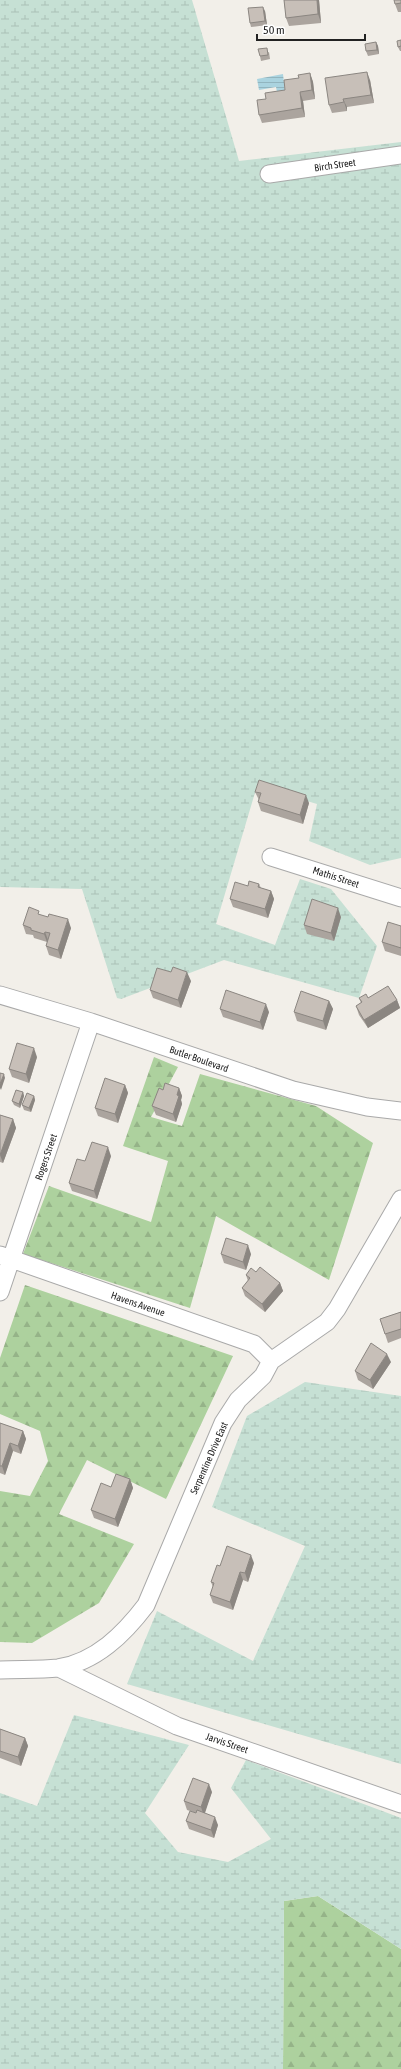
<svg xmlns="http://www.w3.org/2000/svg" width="401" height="2069" font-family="'Asap Condensed',sans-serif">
<defs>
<pattern id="forest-firs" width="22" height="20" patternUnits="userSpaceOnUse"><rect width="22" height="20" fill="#add19e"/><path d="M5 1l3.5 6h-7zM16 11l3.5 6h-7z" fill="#95b388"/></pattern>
<pattern id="wetland-marsh" width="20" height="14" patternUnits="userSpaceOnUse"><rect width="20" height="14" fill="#c6e0d4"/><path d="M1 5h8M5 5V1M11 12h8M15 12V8" fill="none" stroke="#aac0b6"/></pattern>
<pattern id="water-rules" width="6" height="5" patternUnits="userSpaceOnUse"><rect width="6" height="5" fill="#aad3df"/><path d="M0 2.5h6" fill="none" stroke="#92b5bf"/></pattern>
</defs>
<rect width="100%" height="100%" fill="#f2efe9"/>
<path fill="url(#forest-firs)" d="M154,1057L178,1067L151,1117L182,1126L200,1074L316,1106L373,1143L329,1280L216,1216L190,1308L23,1254L49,1186L151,1222L168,1161L123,1146Z
M25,1285L233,1356L166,1499L87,1460L59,1514L134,1544L99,1603L32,1643L0,1642V1491L30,1496L48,1461L40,1431L0,1414V1358Z
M318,1896L401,1949V2069H283L284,1901Z"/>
<path fill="url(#wetland-marsh)" d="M0,0H192L239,161L401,142V858L370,865L309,841L317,804L257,786L216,924L275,945L300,879L331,889L377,946L359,998L224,960L121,999L117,998L82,889L0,887Z
M305,1382L401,1396V1764L127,1684L157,1611L253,1661L305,1546L212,1507L247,1416Z
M74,1715L189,1745L145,1813L178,1852L228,1862L271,1839L231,1788L246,1760L401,1818V1949L318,1896L284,1901L283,2069H0V1793L37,1806Z"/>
<path fill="url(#water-rules)" d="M283,74L285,91L277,92L276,87L259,90L257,79Z"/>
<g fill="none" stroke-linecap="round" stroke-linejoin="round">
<defs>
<path id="minor" d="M269,174L401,155
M271,857L401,898
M0,995L91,1022L293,1090L367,1107L401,1111
M0,1255L254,1344L271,1361
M0,1292L91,1022
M59,1668L177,1726L401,1804
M0,1670C19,1669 39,1670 58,1668C96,1662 124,1634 146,1605L223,1423L238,1400L263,1376L271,1361L327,1322L337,1309L401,1199"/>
</defs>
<use href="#minor" stroke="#a9a9a9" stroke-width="19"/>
<use href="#minor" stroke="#fff" stroke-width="17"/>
</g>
<path fill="#aba49e" d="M284,0H319L321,23L289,26L286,18Z
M401,0V12H398L395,4Z
M265,11L267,25L251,27L250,23Z
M401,40V51H400L398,47Z
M376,42L378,46L379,54L368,56L366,51Z
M269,52L270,59L261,61L260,56Z
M310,73L313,82L315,99L303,101L305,117L262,123L259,115L266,99L285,90L299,78Z
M370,80L374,103L347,107V111L332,113L329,105Z
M255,792L309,803L303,824L261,811L258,802L259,800Z
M259,884L261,888L271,891L274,899L268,918L233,907L230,899L248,886Z
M41,915L71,928L61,959L49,955L46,946L47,942L34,938L33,935L26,934L23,925Z
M341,917L334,941L307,934L304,925Z
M401,926V956L385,951L382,942Z
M191,981L181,1008L153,998L150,990Z
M359,998H368L397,1000L400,1008L368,1028L359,1015L356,1006L361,1003Z
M329,1001L333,1009L326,1030L297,1021L294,1012Z
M220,1009L269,1012L263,1030L223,1017Z
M37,1057L29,1083L12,1077L9,1069Z
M125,1085L128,1093L118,1123L98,1116L95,1108Z
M179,1088L182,1096L181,1100L182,1104L176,1122L156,1115L152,1106L163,1090Z
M23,1092L24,1096L20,1108L14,1105L12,1101Z
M34,1096L35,1100L31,1112L24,1110L22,1105Z
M0,1115L13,1119L16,1128L3,1163L0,1162Z
M111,1156L97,1199L72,1191L69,1183L85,1161Z
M221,1254H251L246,1270L224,1263Z
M256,1272L280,1283L283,1291L265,1312L245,1296L242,1288L248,1281L246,1275Z
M401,1312V1338L388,1343L380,1319Z
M391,1362L373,1389L358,1380L355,1371Z
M0,1423L23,1431L26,1439L21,1454L13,1451L5,1475L0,1473Z
M130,1479L133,1488L118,1527L94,1518L91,1510L111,1487Z
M254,1563L248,1582L243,1580L233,1610L213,1603L210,1595L213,1587L211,1582L220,1566Z
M0,1729L25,1738L28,1746L21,1766L0,1758Z
M212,1792L204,1813L218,1825L214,1838L189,1829L186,1821L196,1813L187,1810L184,1801Z"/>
<path fill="#8b8681" d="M317,0H319L321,23L318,14Z
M263,7L265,11L267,25L265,21Z
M376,42L378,46L379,54L377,50Z
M367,72L370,80L374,103L371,95Z
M310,73L313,82L315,99L312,90Z
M300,92L303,101L305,117L302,108Z
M343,99L347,107V111Z
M306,795L309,803L303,824L300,815Z
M271,891L274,899L268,918L265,909Z
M338,908L341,917L334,941L331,933Z
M68,919L71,928L61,959L58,950Z
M45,932L48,940L47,942L44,934Z
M187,972L191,981L181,1008L178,1000Z
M397,1000L400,1008L368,1028L364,1020Z
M329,1001L333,1009L326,1030L323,1021Z
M266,1004L269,1012L263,1030L260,1022Z
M34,1048L37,1057L29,1083L26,1074Z
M4,1074L5,1078L1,1090L0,1088V1084Z
M125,1085L128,1093L118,1123L115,1114Z
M179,1088L182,1096L181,1100L182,1104L176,1122L173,1114L177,1095Z
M23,1092L24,1096L20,1108L19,1104Z
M34,1096L35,1100L31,1112L29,1108Z
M13,1119L16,1128L3,1163L0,1155Z
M108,1147L111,1156L97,1199L94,1191Z
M248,1245L251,1254L246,1270L243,1262Z
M280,1283L283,1291L265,1312L262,1304Z
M387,1354L391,1362L373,1389L370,1380Z
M23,1431L26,1439L21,1454L18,1446Z
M10,1443L13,1451L5,1475L2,1466Z
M130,1479L133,1488L118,1527L115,1519Z
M251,1555L254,1563L248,1582L245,1573Z
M240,1572L243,1580L233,1610L230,1602Z
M25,1738L28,1746L21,1766L18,1757Z
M209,1784L212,1792L204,1816L201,1807Z
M215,1817L218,1825L214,1838L211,1830Z"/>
<path fill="#c7bfb8" stroke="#8b8681" d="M284,0H317L318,14L286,18Z
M394,0H401V3L395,4Z
M263,7L265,21L250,23L248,8Z
M401,40V46L398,47L397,41Z
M376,42L377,50L366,51L365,44Z
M267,48L268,55L260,56L258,49Z
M367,72L371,95L343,99L344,102L329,105L325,78Z
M310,73L312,90L300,92L302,108L259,115L257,100L266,99L265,93L285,90L284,80L299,78L298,75Z
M259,780L306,795L300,815L258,802L261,793L255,792Z
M249,881L259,884L258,887L271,891L265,909L230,899L235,882L248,886Z
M312,899L338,908L331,933L304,925Z
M29,907L39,911L38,914L48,917L49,914L68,919L58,950L46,946L50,933L45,932L44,934L31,930V928L23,925Z
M388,922L401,926V948L382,942Z
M173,967L187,972L178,1000L150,990L157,968L171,972Z
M388,986L397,1000L364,1020L356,1006L362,1002L359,998L366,994L368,998Z
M226,990L266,1004L260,1022L220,1009Z
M301,991L329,1001L323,1021L294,1012Z
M17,1043L34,1048L26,1074L9,1069Z
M0,1073L4,1074L0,1084Z
M105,1078L125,1085L115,1114L95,1108Z
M165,1083L179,1088L177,1095L179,1096L173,1114L152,1106L159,1088L163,1090Z
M16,1090L23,1092L19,1104L12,1101Z
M27,1093L34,1096L29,1108L22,1105Z
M0,1115L13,1119L0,1155Z
M92,1142L108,1147L94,1191L69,1183L77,1159L85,1161Z
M226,1238L248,1245L243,1262L221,1254Z
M260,1267L280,1283L262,1304L242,1288L250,1278L246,1275L251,1268L256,1272Z
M401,1312V1329L385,1334L380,1319Z
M371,1343L387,1354L370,1380L355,1371Z
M0,1423L23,1431L18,1446L10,1443L2,1466H0Z
M116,1474L130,1479L115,1519L91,1510L101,1483L111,1487Z
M227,1546L251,1555L245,1573L240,1572L230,1602L210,1595L214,1583L211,1582L217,1565L220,1566Z
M0,1729L25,1738L18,1757L0,1751Z
M193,1778L209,1784L201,1807L184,1801Z
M197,1810L215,1817L211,1830L186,1821L190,1811L196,1813Z"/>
<g text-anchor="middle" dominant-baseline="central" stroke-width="3" stroke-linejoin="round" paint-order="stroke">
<g font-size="10" fill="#222" stroke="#fff">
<text transform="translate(335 165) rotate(-8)">Birch Street</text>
<text transform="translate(336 877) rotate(18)">Mathis Street</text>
<text transform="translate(199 1059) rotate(19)">Butler Boulevard</text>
<text transform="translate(46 1157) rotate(-71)">Rogers Street</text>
<text transform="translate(138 1304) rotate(19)">Havens Avenue</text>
<text transform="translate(209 1458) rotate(-66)">Serpentine Drive East</text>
<text transform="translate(227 1743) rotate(19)">Jarvis Street</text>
</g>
</g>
<path d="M257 34v6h108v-6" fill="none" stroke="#222222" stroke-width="2"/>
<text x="263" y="34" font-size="12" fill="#222222" stroke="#ffffff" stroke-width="3" paint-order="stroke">50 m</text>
</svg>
